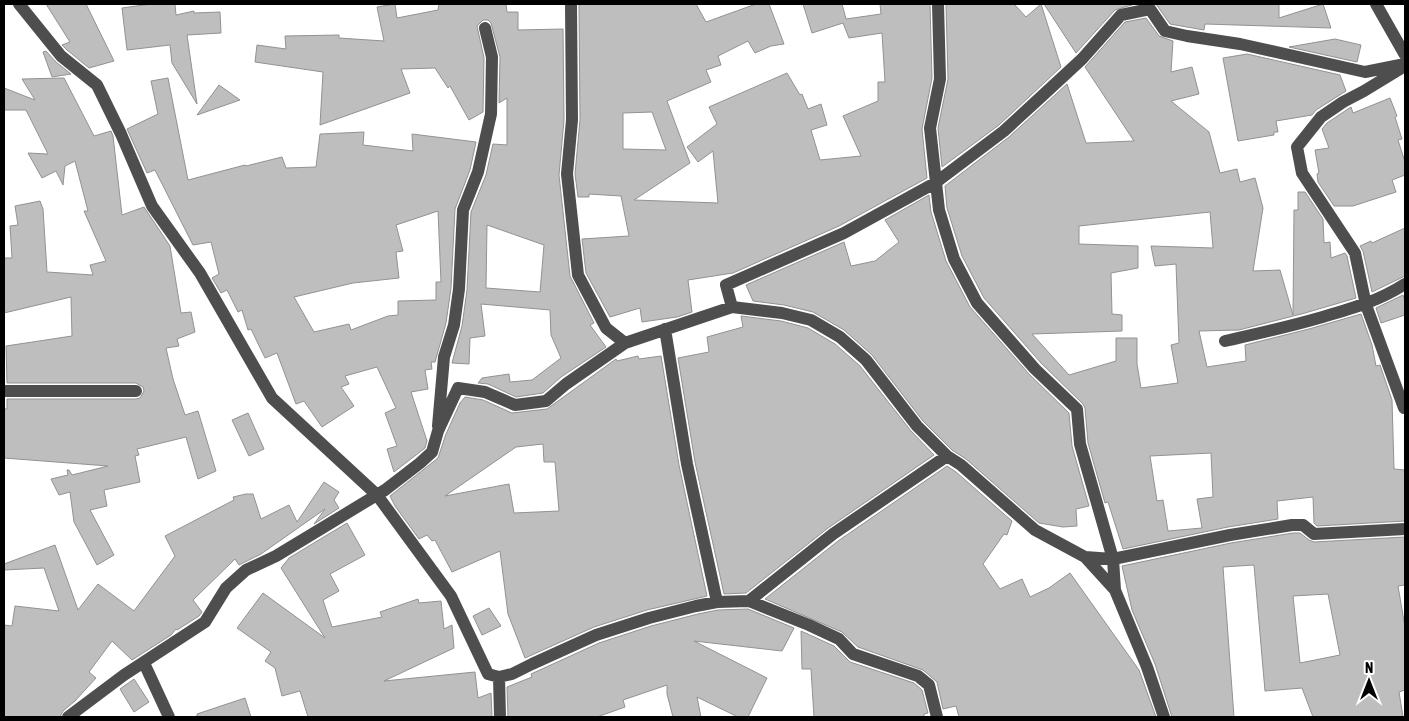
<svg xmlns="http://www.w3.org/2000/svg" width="1409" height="721" font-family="'Asap Condensed',sans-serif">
<rect width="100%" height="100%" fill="#fff"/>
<path fill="#bebebe" stroke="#929292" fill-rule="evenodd" d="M46,4H86L114,61L89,68L67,50L62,45L70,42Z
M151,4H175L176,15L194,11V13L220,12L221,33L187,35L197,104L172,63L170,45L127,50L122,8Z
M395,4L397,18L438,10L439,4H506L507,12H518V30L563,29L564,120L559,175L570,276L594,323L590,325L606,347L561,377L543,393L516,397L488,384L478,383L482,378L509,374L510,382L532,380L561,358L551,335L550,310L481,304L485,336L470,338L469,364L452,363L462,326L467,290L471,212L486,175L493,144L507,145V98L499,103L500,57L491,23L488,20H483L477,26L484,58L483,112L469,120L450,86L448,88L435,68L401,69L410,93L320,125L323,72L255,62L257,45L286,49L285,36L339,35V38L384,41L377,7ZM487,225L544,245L540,292L486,288Z
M579,4H696L706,22L756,4H769L784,44L771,46L755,53L748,41L718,56L721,65L706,70L711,82L667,101L690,163L634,200L718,203L713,151L698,162L687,147L717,124L709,107L787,73L800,95L802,94L808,109L821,104L827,125L811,130L820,160L861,156L843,116L878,101V82H885L882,33L849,38L843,23L812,33L803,4H842L846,19L881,14L880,4H930L932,78L922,129L927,178L839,226L733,273L688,280L692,312L677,317L642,322L640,308L610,317L586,273L582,239L629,236L621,196L589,194V197H578L575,174L580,120ZM652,112L666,150L623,149V113Z
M946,4H1014L1026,17L1041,4L1061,67L999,125L942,167L938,128L948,79Z
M1044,4H1135L1115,10L1076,53Z
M1156,4H1279V18L1323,4L1331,28L1205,24L1204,30L1170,24Z
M1146,18L1159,36L1173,41L1171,72L1192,67L1199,94L1171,101L1209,132L1220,173L1237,169L1240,182L1255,178L1263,208L1253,271L1280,270L1293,315L1294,210H1298V192H1305L1323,219L1324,243L1330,242L1331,258L1345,253L1347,256L1356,298L1305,313L1239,330L1199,331L1207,367L1246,361L1245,345L1309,329L1361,314L1372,345L1376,366L1380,365L1392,400L1394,469L1405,470V521L1317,526L1314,523L1313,497L1277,501L1278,519L1228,527L1123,549L1108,502L1105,503L1088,443L1085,408L1083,404L1041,363L984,298L962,256L947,208L945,186L1009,137L1067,84L1086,143L1134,141L1085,67L1125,22ZM1210,212L1213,248L1151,246L1155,266L1176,264L1179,343L1171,345L1178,383L1141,388L1137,364V338H1116V361L1069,375L1032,334L1122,331V315L1112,314L1111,273L1138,268V246L1079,244V226ZM1211,453L1213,497L1197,499L1202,528L1168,531L1163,500L1157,501L1150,456Z
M1335,39L1361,45L1357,62L1289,47Z
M46,51L56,62L71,74L52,77L43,52Z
M1247,54L1340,75L1346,91L1316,110L1312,115L1276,121L1278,132H1274V135L1238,141L1223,58Z
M64,78L94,136L111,131L113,136L122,215L144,207L170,246L181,313L191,312L195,332L177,339L179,346L166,348L173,379L185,415L198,411L216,471L198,479L186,437L137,449L139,455L135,456L140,482L104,490L107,506L90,510L114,555L97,565L74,522L70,492L59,495L51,479L68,475L67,470H69L72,475L108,466L4,458V409H7V399H136L140,398L144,391L143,387L136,383H7L6,346L72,336L71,297L4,313V258H12L10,226L18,225L15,206L40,201L43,209L47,272L93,275L90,265L106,261L84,211H88L75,161L65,166L63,185L56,171L42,178L28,153L48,154L26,110H4V88L35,100L22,79Z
M168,78L188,180L245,165L246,166L282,157L286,168L316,167L320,134L364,132L363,145L413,151L412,134L476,142L470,170L455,209L451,288L446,323L435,362H431L432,369L425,370L428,389L411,392L427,441L425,448L394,472L387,449L397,446L385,413L396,408L377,367L345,376L349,384L341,387L354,406L322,427L304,401L296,404L277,353L265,358L251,329L248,330L242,310L238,312L227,290L221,293L212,278L219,274L211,242L193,245L155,170L147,173L127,129L158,114L151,81ZM438,211L441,282H436V300L398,301V315L388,316L351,330L349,324L314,332L294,297L353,283L399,278L396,252L403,251L396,225Z
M219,85L240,100L197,115Z
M1390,98L1397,116L1395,117L1402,139L1398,140L1405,162V175L1392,180L1396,192L1353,206H1334L1318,182L1317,174L1319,173L1315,150L1329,148L1322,129L1327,123L1351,107L1353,113Z
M929,195L931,212L946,261L970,307L1029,374L1069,413L1072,446L1089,506L1076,509L1077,526L1063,527L1039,523L966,459L952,450L923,421L872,355L844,330L813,312L784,305L753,301L746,285L844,242L851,266L875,261L899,242L885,220Z
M1405,228V276L1372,292L1363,251L1360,246L1371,241L1372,243Z
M1403,295L1405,301V315L1381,323L1376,308Z
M741,316L781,321L808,328L835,344L860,366L911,431L934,455L828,528L746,593L724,594L695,462L678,358L709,352L707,337L743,327Z
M638,356L639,359L661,356L679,465L707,596L647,610L594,627L525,658L508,614L500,551L452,572L435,540L432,541L427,535L419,539L395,506L390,496L438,458L446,434L460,403L465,397L483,400L512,413L547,409L616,359L617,361ZM543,444L544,462H555L559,511L514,513L509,484L445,496L516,447Z
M248,413L264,449L249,456L232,420Z
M947,466L956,472L1012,521L1007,535L1004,534L983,564L1000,589L1022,579L1030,597L1049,588L1070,573L1139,670L1156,717H959L956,706L943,709L937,682L923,670L858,647L842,632L765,599L838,541Z
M324,482L339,492L334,500L339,508L314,524L325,509L261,554L239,565L235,559L193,600L202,612L199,616L177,630L176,629L171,635L132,660L112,641L89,672L96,678L75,701L63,711L60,717H4V625L12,626L15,606L59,611L44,568L4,570V564L55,545L78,610L98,584L134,611L175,556L165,536L234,500L233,497L246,494H253L261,519L289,505L297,522Z
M347,523L365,555L330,574L339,591L323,600L332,627L382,617L380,612L418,599L419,603L441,601L444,629L452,625L454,648L384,681L475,672L478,698L491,693L492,717H308L300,691L282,696L275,668L265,661L271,652L237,628L263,593L325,638L281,568L289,558Z
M1293,533H1300L1309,540L1314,542L1405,537V585L1398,586L1405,627V690L1399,692L1403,717H1313L1302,688L1265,691L1254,565L1223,567L1234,717H1172L1155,664L1132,610L1122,566L1231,543ZM1328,594L1340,655L1300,663L1293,596Z
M489,608L501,626L482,635L473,616Z
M748,609L794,628L782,651L694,641L767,678L748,717H738L697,697L701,717H673L667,694V685L623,700L625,707L597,717H508L507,687L532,677L531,674L599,643L651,626L698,614L718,610Z
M801,631L834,646L850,662L914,683L922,690L928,713L924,714V717H814L811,669H802Z
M134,679L149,702L134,712L120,689Z
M245,698L251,717H197V714Z"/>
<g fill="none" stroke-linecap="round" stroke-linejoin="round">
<path stroke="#4e4e4e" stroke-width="12" d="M19,4L61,56L97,85L121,134L152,206L200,273L272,398L377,495L451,596L488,674L499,677L512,674L532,664L596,635L649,618L696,606L717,602L749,601L809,625L839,639L853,654L918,676L929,685L937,717
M571,4L572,120L567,174L578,275L606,328L625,343
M938,4L940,79L930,128L939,210L954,259L977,303L1035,369L1077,409L1080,444L1113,559L1115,590
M1145,4L1150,9L1165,31L1187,36L1240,44L1365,72L1400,65
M1376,4L1405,55
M732,307L726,285L844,233L935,183L1004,131L1042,96L1082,59L1121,15L1150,9
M665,329L687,464L717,602
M1225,341C1256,334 1288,327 1319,318C1350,309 1377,302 1405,284
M4,391H136
M1404,408L1366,305L1355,253L1302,173L1297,147L1321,117L1343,102L1364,91L1405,66
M438,426L444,357L454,325L459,289L463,210L478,172L491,114L492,57L485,28
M1085,557L1113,559L1230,535L1292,525H1303L1314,534L1405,529
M749,601L833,534L947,456
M144,663L169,717
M499,677L500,717
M68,717L124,675L205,622L226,588L246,570L276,556L385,490L420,463L432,452L438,431L458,388L485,392L515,405L546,401L566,384L625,343L732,307L782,313L811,320L840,337L866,360L917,426L947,456L961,465L1035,530L1085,557L1115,590L1147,667L1164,717"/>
</g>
<rect width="1409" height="721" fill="none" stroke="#000000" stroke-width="10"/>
<g transform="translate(1369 681)" stroke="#ffffff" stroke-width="4" paint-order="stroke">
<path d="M0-4L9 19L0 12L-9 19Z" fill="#000000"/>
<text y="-8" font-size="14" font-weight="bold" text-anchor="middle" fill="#000000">N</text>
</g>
</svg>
